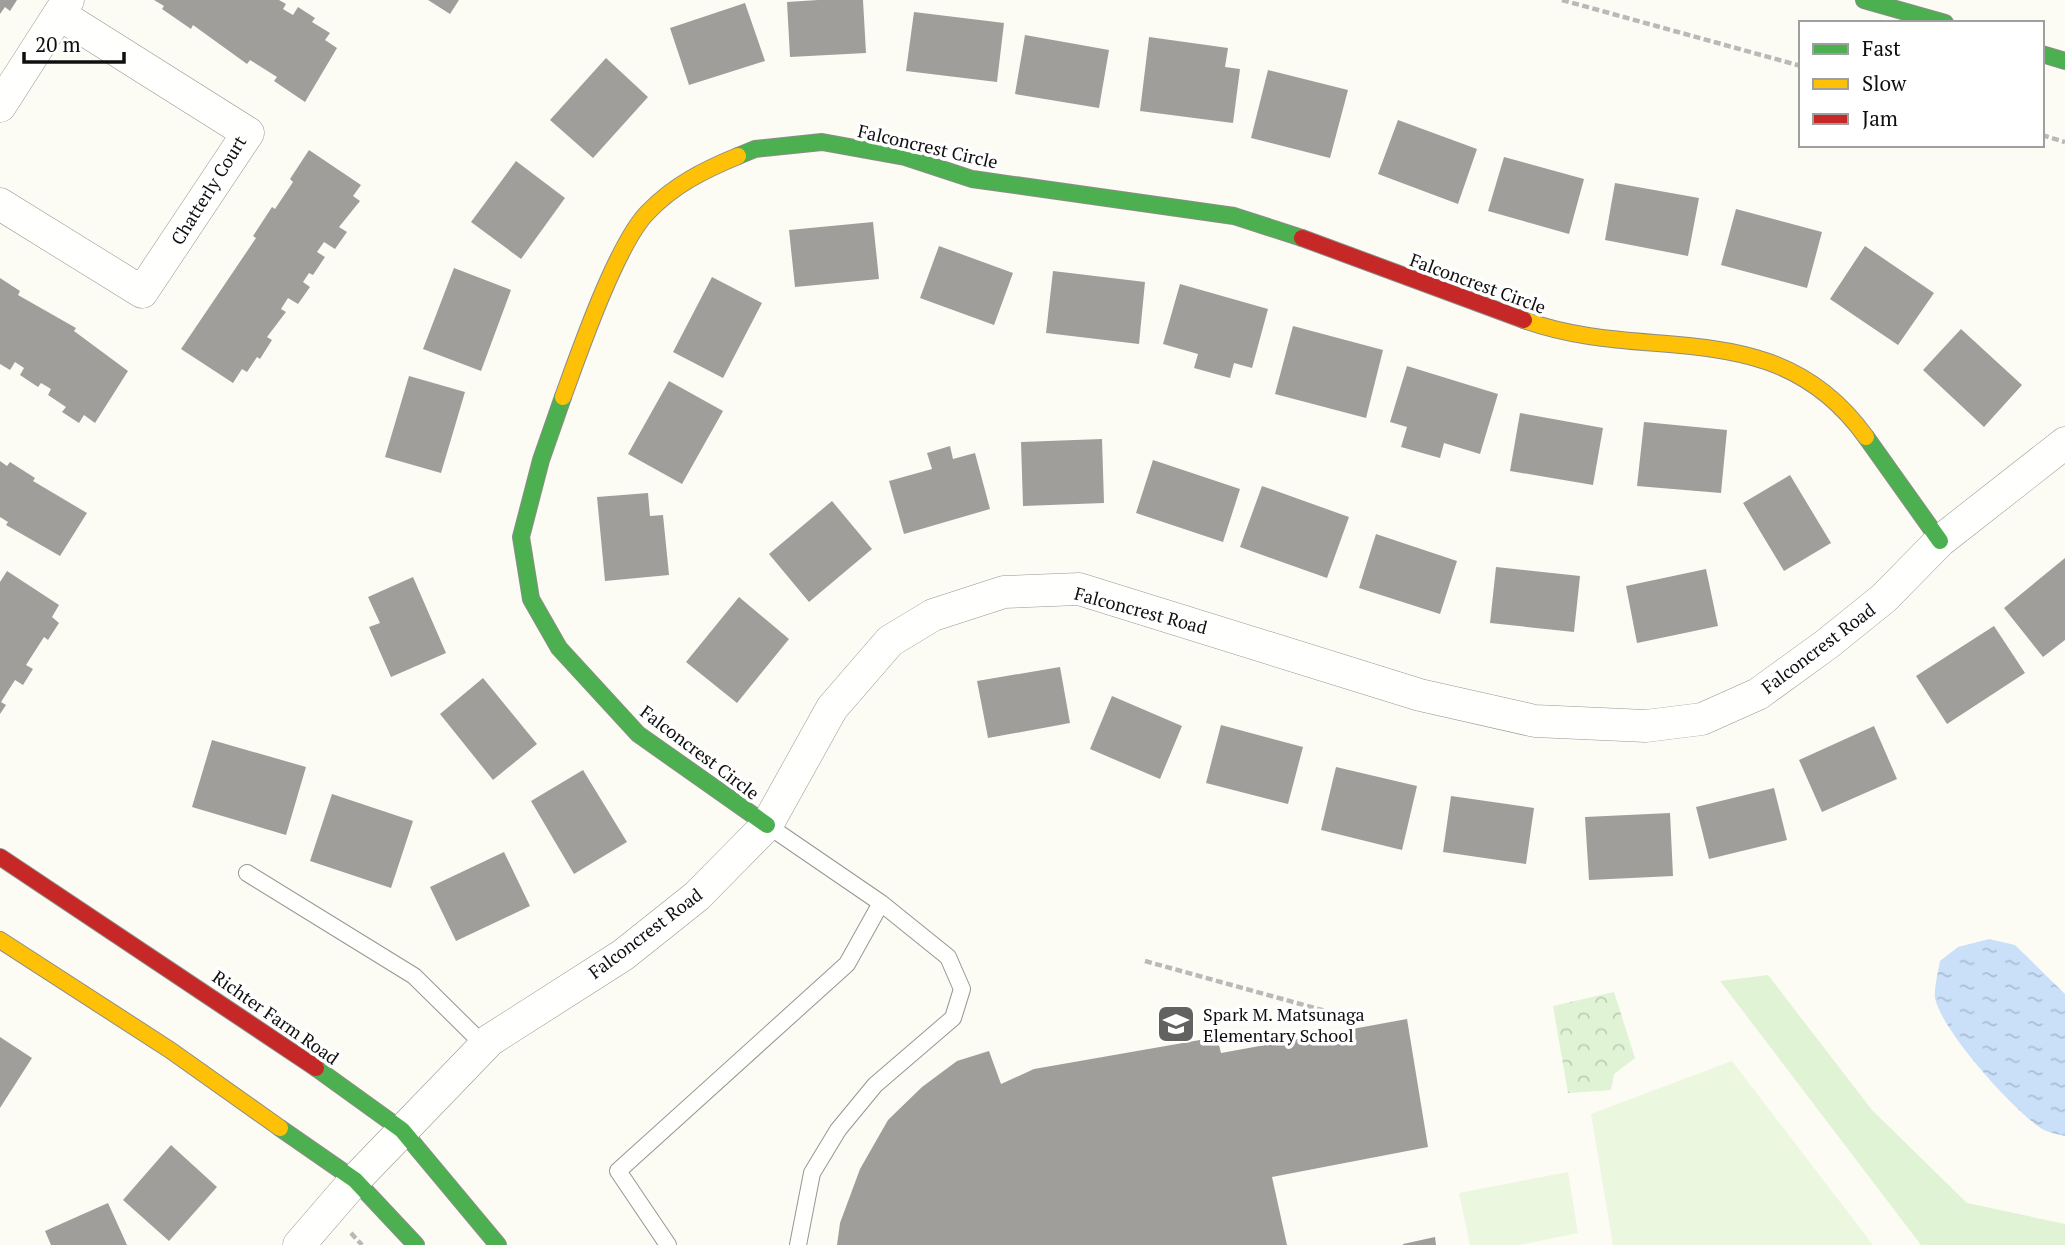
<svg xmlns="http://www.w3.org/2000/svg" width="2065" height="1245" font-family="'PT Serif',serif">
<defs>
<pattern id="park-crowns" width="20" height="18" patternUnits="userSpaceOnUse" patternTransform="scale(1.75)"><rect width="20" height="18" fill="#e0f3d4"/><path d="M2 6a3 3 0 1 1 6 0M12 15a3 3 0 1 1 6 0" fill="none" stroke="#bfcfb5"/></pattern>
<pattern id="water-ripples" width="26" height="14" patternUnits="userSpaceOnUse" patternTransform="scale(1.75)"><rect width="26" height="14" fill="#cadff8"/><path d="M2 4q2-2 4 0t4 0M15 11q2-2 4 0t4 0" fill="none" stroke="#acbed3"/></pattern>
</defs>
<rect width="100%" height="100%" fill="#fcfcf5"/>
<path fill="#e0f3d4" d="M1768,975L1872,1110L1967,1203L2065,1224V1245H1921L1720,981Z"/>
<path fill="url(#park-crowns)" d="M1614,992L1635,1058L1614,1074L1611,1090L1568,1093L1553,1006Z"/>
<path fill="#ebf7de" d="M1732,1061L1873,1245H1613L1591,1114Z
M1568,1172L1578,1233L1519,1245H1470L1459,1193Z"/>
<path fill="url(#water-ripples)" d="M1989,939L2015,945L2065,994V1136C2058,1134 2050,1133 2044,1130C2016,1114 1941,1030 1935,998C1934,988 1938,972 1940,961L1958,947Z"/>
<path fill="#a09e9a" d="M0,0H17L10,11L5,7L0,14Z
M154,0H279L286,4L283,9L293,15L298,7L315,18L312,22L330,33L325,40L337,48L305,102L274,81L277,77L250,60L247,64L193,25L191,29L162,9L164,6Z
M428,0H459L450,14Z
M818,0H863L866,53L790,57L787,2Z
M745,3L765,61L689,85L670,28Z
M914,12L1004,23L997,82L906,71Z
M1025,35L1109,50L1099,108L1015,94Z
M1149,37L1228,48L1225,67L1240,69L1233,123L1140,111Z
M606,58L648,97L593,158L550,120Z
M1268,70L1348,90L1330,158L1251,138Z
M1398,120L1477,149L1458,204L1378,174Z
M309,150L361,185L353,196L360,201L339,227L347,232L335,249L324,242L317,252L325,257L313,275L309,273L303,282L310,287L298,304L288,298L281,309L286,312L267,337L272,340L260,359L257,357L247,372L242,369L233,383L181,349L256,238L253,236L272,207L275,209L293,182L290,179Z
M1504,157L1584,179L1569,234L1488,211Z
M516,161L565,198L521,259L471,222Z
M1615,183L1699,198L1688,256L1605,240Z
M1736,209L1822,232L1807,288L1721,265Z
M873,222L879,279L795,287L789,230Z
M939,246L1013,273L994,325L920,298Z
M1865,246L1934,293L1898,345L1830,299Z
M454,268L511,290L481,371L423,349Z
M1053,271L1145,282L1139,344L1046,333Z
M712,277L762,303L723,378L673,352Z
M0,278L20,291L18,295L76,328L74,331L128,371L95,423L84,415L79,423L62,412L66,407L48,395L51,389L41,383L38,387L20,375L24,368L15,362L10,370L0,364Z
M1180,284L1268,309L1252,368L1234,363L1230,378L1194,368L1198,354L1163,344Z
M1293,326L1383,350L1366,418L1275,394Z
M1961,329L2022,385L1984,427L1923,370Z
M1407,366L1498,394L1480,454L1444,443L1440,458L1401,447L1407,427L1390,422Z
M409,376L465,392L441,473L385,457Z
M669,381L723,411L682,484L628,454Z
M1520,413L1603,428L1593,485L1510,471Z
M1644,422L1727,430L1721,493L1637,486Z
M1102,439L1104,503L1023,506L1021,442Z
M950,446L953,459L975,453L990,509L904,534L889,481L932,469L927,453Z
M1153,460L1240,489L1223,542L1136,513Z
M0,461L7,466L10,462L35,478L33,481L87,513L60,556L6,525L8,522L0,517Z
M1790,475L1831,543L1784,571L1743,503Z
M1262,486L1349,517L1327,578L1240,547Z
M648,493L650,516L663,515L669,575L605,581L597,497Z
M832,501L872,549L809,602L769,554Z
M1376,534L1457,561L1440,614L1359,588Z
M2065,558V640L2043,657L2004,608Z
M1496,567L1580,576L1574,632L1490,623Z
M1706,569L1718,626L1637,643L1626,586Z
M7,571L59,605L52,617L59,623L48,640L44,637L26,665L33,669L23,685L15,680L1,702L6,705L0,714V582Z
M413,577L446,653L391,677L369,627L380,623L368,597Z
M739,597L789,639L737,703L686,662Z
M1994,626L2025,673L1947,724L1916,676Z
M1060,667L1070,723L988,738L977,681Z
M483,678L537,744L493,780L440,714Z
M1112,696L1182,726L1160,779L1090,749Z
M1221,725L1303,747L1288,804L1206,783Z
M1874,726L1897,779L1822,812L1799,760Z
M212,740L306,767L286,835L192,807Z
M1336,767L1417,786L1402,850L1321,830Z
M583,770L627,842L574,874L531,801Z
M1774,788L1787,840L1709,859L1696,807Z
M332,794L413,821L391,888L310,861Z
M1451,796L1534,808L1526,864L1443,852Z
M1670,813L1673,876L1589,880L1585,817Z
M504,852L530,906L456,941L430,887Z
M1407,1019L1428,1147L1272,1177L1287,1245H837L840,1223L860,1169L888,1120L922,1087L957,1061L989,1051L1001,1084L1034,1069L1217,1037L1221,1053Z
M0,1037L32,1058L0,1108Z
M171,1145L217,1187L169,1241L123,1200Z
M108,1203L127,1245H51L45,1231Z
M1435,1237L1436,1245H1403V1244Z"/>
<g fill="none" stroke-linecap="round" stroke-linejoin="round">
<defs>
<path id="lane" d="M767,825L881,903L948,957L962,989L953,1018L875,1085L838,1130L812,1173L798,1245
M247,873L414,976L485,1046
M668,1245L618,1171L847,964L881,903"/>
<path id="street" d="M0,106L68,0
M0,204L142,292L248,133L59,14
M299,1245L355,1180L490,1040L623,955L697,896L767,825L832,708L890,641L933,615L1004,592L1079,589L1420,695L1535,721L1646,726L1702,719L1758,694L1827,644L1884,598L1940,541L2065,443"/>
<path id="fast" d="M1864,0L1945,23
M2042,54L2065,61
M738,156L755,149L822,142L905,157L972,179L1234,216L1302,238
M563,397L541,460L521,537L531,599L559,648L638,734L767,825
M1866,437L1940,541
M316,1068L402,1130L498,1245
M280,1128L355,1180L416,1245"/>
<path id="slow" d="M1524,320C1647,365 1776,311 1866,437
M563,397C579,353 617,243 648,212C674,185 704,170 738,156
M0,940L170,1050L280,1128"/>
<path id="jam" d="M1302,238L1524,320
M0,857L316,1068"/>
</defs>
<use href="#lane" stroke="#969693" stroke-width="18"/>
<use href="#street" stroke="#969693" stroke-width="33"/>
<use href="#fast" stroke="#8c8c89" stroke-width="18"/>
<use href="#slow" stroke="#8c8c89" stroke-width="18"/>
<use href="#jam" stroke="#8c8c89" stroke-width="18"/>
<path stroke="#b9b9b8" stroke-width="4.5" stroke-dasharray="7 3.5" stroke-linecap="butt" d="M1562,0L1801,66
M2042,135L2065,142
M1145,961L1351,1018
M351,1233L362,1245"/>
<use href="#lane" stroke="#fffffe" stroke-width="16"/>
<use href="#street" stroke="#fffffe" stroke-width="32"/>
<use href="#fast" stroke="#4caf50" stroke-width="16"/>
<use href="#slow" stroke="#ffc107" stroke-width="16"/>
<use href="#jam" stroke="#c62828" stroke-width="16"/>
</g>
<defs>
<symbol id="school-square" viewBox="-11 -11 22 22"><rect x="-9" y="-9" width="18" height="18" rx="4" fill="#626260" stroke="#fff"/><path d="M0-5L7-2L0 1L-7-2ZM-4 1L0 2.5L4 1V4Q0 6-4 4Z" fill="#fff"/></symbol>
</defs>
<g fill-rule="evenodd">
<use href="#school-square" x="1154" y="1002" width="44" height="44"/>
</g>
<g text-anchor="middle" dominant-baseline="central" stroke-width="7" stroke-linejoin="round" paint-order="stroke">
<g font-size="18" fill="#0f0f0f" stroke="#fff">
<text transform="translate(928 146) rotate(13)">Falconcrest Circle</text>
<text transform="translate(208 190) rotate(-58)">Chatterly Court</text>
<text transform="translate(1478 283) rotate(20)">Falconcrest Circle</text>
<text transform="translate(1141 610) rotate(15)">Falconcrest Road</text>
<text transform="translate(1818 648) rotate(-37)">Falconcrest Road</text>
<text transform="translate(700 752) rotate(37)">Falconcrest Circle</text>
<text transform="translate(645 933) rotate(-37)">Falconcrest Road</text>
<text transform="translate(276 1017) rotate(35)">Richter Farm Road</text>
</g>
<g font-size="18" fill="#0f0f0f" stroke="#fff" text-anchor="start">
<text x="1203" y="1014">Spark M. Matsunaga<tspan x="1203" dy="21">Elementary School</tspan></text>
</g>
</g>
<rect x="1799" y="21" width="245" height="126" fill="#ffffff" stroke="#9f9f9f" stroke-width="2"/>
<rect x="1813" y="44" width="35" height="10" fill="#4caf50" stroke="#9f9f9f" stroke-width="2"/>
<text x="1862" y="56" font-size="21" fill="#0f0f0f">Fast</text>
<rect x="1813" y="79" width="35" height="10" fill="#ffc107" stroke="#9f9f9f" stroke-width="2"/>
<text x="1862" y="91" font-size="21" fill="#0f0f0f">Slow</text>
<rect x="1813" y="114" width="35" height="10" fill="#c62828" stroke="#9f9f9f" stroke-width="2"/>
<text x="1862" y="126" font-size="21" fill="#0f0f0f">Jam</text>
<path d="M24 52v10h100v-10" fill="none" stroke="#0f0f0f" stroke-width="3.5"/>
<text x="35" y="52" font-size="21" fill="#0f0f0f" stroke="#ffffff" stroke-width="5" paint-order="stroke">20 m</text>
</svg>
